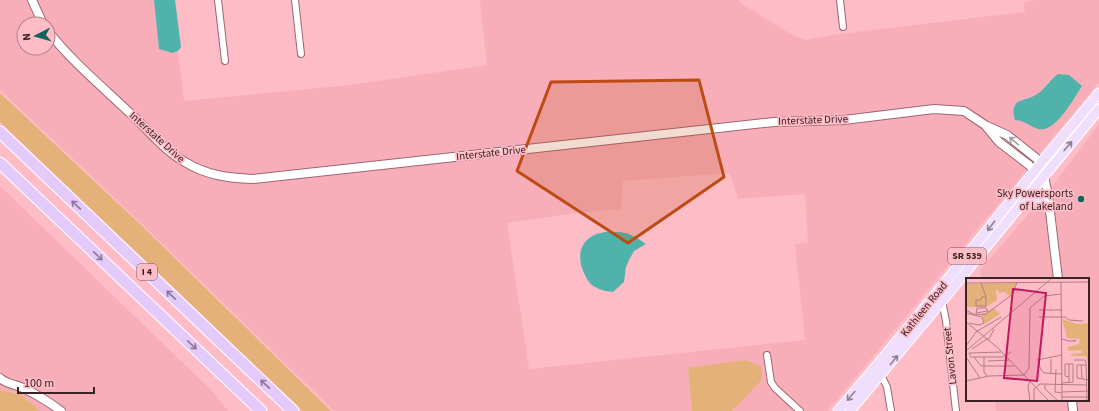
<svg xmlns="http://www.w3.org/2000/svg" width="1099" height="411" font-family="'Source Sans 3',sans-serif">
<rect width="100%" height="100%" fill="#febcc7"/>
<path fill="#f7aeb9" fill-rule="evenodd" d="M0,0H29L40,24H24V48H48V36L172,157L223,180L775,124L934,112L963,114L976,121L1028,168L861,371L827,411H804L777,386L774,381L772,374L770,352L764,353L768,382L796,411H732L761,381L688,368L692,411H334L143,225L0,90ZM730,173L738,199L805,194L808,242L795,244L805,340L529,369L507,223L585,212L621,209L623,181Z
M35,0H154L159,49L172,53L178,51L184,101L350,85L487,65L480,0H739V2L794,36L806,40L831,35L1025,12L1024,3L1034,0H1099V82L1037,156L966,109L844,117L253,177L224,175L197,165L176,153L70,52L50,29ZM1051,79L1039,129L1023,121L1019,100L1036,95L1040,92Z
M1099,124V411H1076L1075,400H1088V279H1061L1050,189Z
M0,186L214,393L228,411H65L61,407L3,377L0,374Z
M1038,203L1046,209L1055,279H981L980,270Z
M1,383L22,390L56,411H41L19,394L0,390V384Z
M995,400H1069L1070,411H996Z"/>
<path fill="#e4b178" d="M0,93L142,226L331,411H303L0,122Z
M745,360L762,367L761,381L732,411H692L688,368Z
M0,390L19,394L41,411H0Z"/>
<path fill="#50b3ab" d="M154,0H175L181,47L178,51L172,53L159,49Z
M1058,74L1069,75L1082,86C1074,98 1055,134 1038,129C1029,126 1025,121 1015,120C1008,95 1028,103 1040,92C1047,86 1051,79 1058,74Z
M607,232C626,232 629,232 646,244L634,251L629,260L626,267L624,282L613,292C605,291 599,290 592,285C589,283 587,279 585,275C574,254 582,234 607,232Z"/>
<g fill="none" stroke-linecap="round" stroke-linejoin="round">
<defs>
<path id="street" d="M218,0L225,61
M295,0L301,54
M840,0L843,27
M942,301L946,321L956,411
M767,355L771,382L775,388L800,411
M879,371L887,387L891,411"/>
<path id="secondary" d="M32,0L43,24
M48,31C72,62 104,88 133,116C149,131 165,151 185,162C206,175 228,178 253,179L774,122L844,120L934,109L964,111L985,125L999,142L1029,165L1034,171L1039,174
M987,126L1007,135L1041,162L1048,195L1058,279
M0,378C5,383 16,385 23,388C36,394 49,402 61,411
M1072,400L1073,411"/>
<path id="primary" d="M1023,205C1036,197 1038,199 1049,208
M838,411C908,330 974,247 1041,163C1060,139 1080,117 1099,93
M850,411L942,301L1099,109"/>
<path id="highway" d="M0,132L293,411
M0,163L261,411"/>
</defs>
<use href="#street" stroke="#a0656f" stroke-width="8"/>
<use href="#secondary" stroke="#a0656f" stroke-width="10"/>
<use href="#primary" stroke="#fff" stroke-width="11"/>
<use href="#highway" stroke="#fff" stroke-width="13"/>
<use href="#street" stroke="#fff" stroke-width="6"/>
<use href="#secondary" stroke="#fff" stroke-width="8"/>
<use href="#primary" stroke="#efdffd" stroke-width="9"/>
<use href="#highway" stroke="#e4cafb" stroke-width="11"/>
</g>
<defs><path id="oneway-shaft" d="M-6 0H5M1.5-3L5.5 0L1.5 3" fill="none" stroke-width="1.6" stroke-linecap="round" stroke-linejoin="round"/></defs>
<use stroke="#a79c9e" href="#oneway-shaft" transform="translate(1014 141) rotate(-140)"/>
<g stroke="#958092">
<use href="#oneway-shaft" transform="translate(1068 146) rotate(-49)"/>
<use href="#oneway-shaft" transform="translate(991 226) rotate(127)"/>
<use href="#oneway-shaft" transform="translate(894 360) rotate(-51)"/>
<use href="#oneway-shaft" transform="translate(851 396) rotate(131)"/>
</g>
<g stroke="#907691">
<use href="#oneway-shaft" transform="translate(76 205) rotate(-136)"/>
<use href="#oneway-shaft" transform="translate(98 256) rotate(44)"/>
<use href="#oneway-shaft" transform="translate(171 295) rotate(-137)"/>
<use href="#oneway-shaft" transform="translate(192 345) rotate(44)"/>
<use href="#oneway-shaft" transform="translate(265 384) rotate(-137)"/>
</g>
<path fill="#bd4b13" fill-opacity="0.2" stroke="#bd4b13" stroke-width="3" stroke-linejoin="round" d="M699,80L724,177L628,243L517,171L551,82Z"/>
<circle fill="#15635e" stroke="#febcc7" stroke-width="1.5" cx="1081" cy="199" r="4"/>
<g text-anchor="middle" dominant-baseline="central" stroke-width="3.5" stroke-linejoin="round" paint-order="stroke">
<g fill="#febcc7" stroke="#765057" stroke-width="1">
<rect x="948" y="248" width="38" height="16" rx="3"/>
<rect x="137" y="264" width="20" height="16" rx="3"/>
</g>
<g font-size="10" font-weight="bold" fill="#3b2227">
<text x="967" y="256">SR 539</text>
<text x="147" y="272">I 4</text>
</g>
<g font-size="11" fill="#3b2227" stroke="#febcc7">
<text transform="translate(813 120) rotate(-2)">Interstate Drive</text>
<text transform="translate(157 137) rotate(42)">Interstate Drive</text>
<text transform="translate(491 153) rotate(-6)">Interstate Drive</text>
<text transform="translate(924 309) rotate(-51)">Kathleen Road</text>
<text transform="translate(950 356) rotate(-96)">Lavon Street</text>
</g>
<g font-size="11" fill="#3b2227" stroke="#febcc7" text-anchor="end">
<text x="1073" y="193">Sky Powersports<tspan x="1073" dy="13">of Lakeland</tspan></text>
</g>
</g>
<g transform="translate(966 278)">
<rect width="123" height="123" fill="#febcc7"/>
<path d="M50,5L48,13L43,18L39,14L33,15L32,12H30L31,22L22,28V19L21,29H0V6ZM28,30L34,36L19,46L16,37ZM96,41L111,46L123,45V89L120,78H105V76L116,75L115,72L102,73V69L113,66L114,61L101,60Z" fill="#e4b178"/>
<path fill="none" stroke="#b07e87" stroke-width="1" d="M95,4L96,123M0,5L123,4M15,5L20,19M16,19H20V28H10V22H15ZM0,32L9,37L20,36L47,16L51,4M73,32H96M0,35L16,39L18,45L13,47L3,45M10,36L11,30H20L22,33L10,35M73,39H99L103,42L117,43M0,44L32,70L83,123M20,61H23L28,51M96,61L103,63H109L110,62L107,63M0,68L10,54L35,39M6,71L21,61M0,73L86,0M35,74L3,75L5,79H37L45,74M0,79L14,100M8,79L15,88H48M18,79V94L21,98M85,81V96M71,82L96,77M73,82L74,90L78,95L96,96M108,82H119L120,84L121,123M22,83L43,82M103,86V105M115,87L116,100M121,87H111V100L123,102M90,91L89,114L96,115M0,103L23,98L58,97L63,90L64,30L78,18L95,16M96,105L107,104V86H99V98L103,99M79,107V111L92,123M96,114L123,113M96,119H123M64,123L62,108L64,103M68,123V111L74,106L120,107"/>
<path fill="#c2185b" fill-opacity="0.15" stroke="#c2185b" stroke-width="2" d="M47,11L80,15L71,103L38,100Z"/>
<rect width="123" height="123" fill="none" stroke="#3b2227" stroke-width="2"/>
</g>
<g transform="translate(36 36) rotate(264)"><circle r="19" fill="#febcc7" stroke="#b07e87"/>
<path d="M0-3L7 15L0 10L-7 15Z" fill="#15635e"/>
<text y="-6" font-size="11" font-weight="bold" text-anchor="middle" fill="#3b2227">N</text>
</g>
<path d="M18 387v6h76v-6" fill="none" stroke="#3b2227" stroke-width="2"/>
<text x="24" y="387" font-size="12" fill="#3b2227" stroke="#febcc7" stroke-width="3" paint-order="stroke">100 m</text>
</svg>
